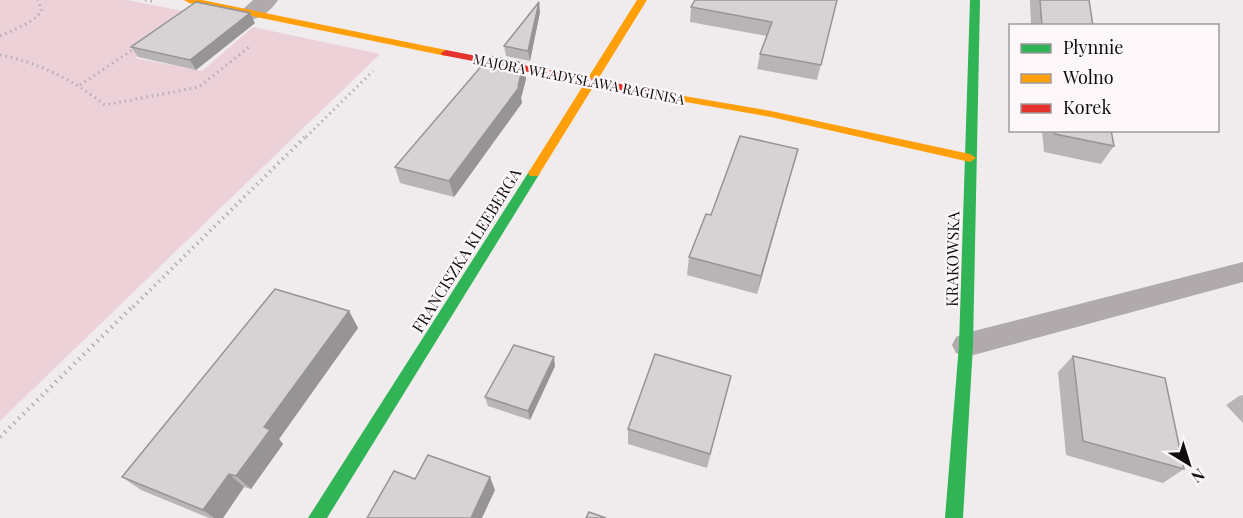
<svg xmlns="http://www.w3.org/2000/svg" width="1243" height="518" font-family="'Playfair Display',serif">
<rect width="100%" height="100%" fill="#f0ebed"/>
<path fill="#edd1d9" d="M0,0H127L193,13L178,32L135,58L202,71L253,27L380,54L0,421Z"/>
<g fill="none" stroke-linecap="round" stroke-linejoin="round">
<path stroke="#b4afb1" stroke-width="3" stroke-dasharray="1.5 4" stroke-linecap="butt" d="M145,0L155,2
M0,36C15,29 31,24 42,11L38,0
M0,55C40,63 73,80 105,105L199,87L249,47
M80,85L135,48
M306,137L373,71"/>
<path stroke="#b4afb1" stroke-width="4" stroke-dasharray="1.5 4.5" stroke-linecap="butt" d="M133,307L307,135"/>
<path stroke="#b4afb1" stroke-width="4.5" stroke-dasharray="1.5 5" stroke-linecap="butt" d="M0,437L134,305"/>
<path fill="#b1aaac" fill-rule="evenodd" d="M1243,262V282L966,357L956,353L952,345L956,337L966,333Z"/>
<path fill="#b1aaac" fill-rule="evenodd" d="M253,0H278C270,12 256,23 241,19L238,14Z"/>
<path fill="#30b455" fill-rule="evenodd" d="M970,0H980L973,345L963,518H945L959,345Z
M534,169L540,173L327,518H308L530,170Z"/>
<path fill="#ff9f0a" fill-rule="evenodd" d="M184,0H202L446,50L451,53L446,56L189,3Z
M637,0H647L538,176H530L528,173L530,170Z
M661,92L771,111L970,154L976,158L970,162L771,117L657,97L656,95Z"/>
<path fill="#e5322d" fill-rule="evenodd" d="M446,50L661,92L666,95L661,98L442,55L441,53Z"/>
</g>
<path fill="#b9b5b7" d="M837,0L817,80L757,69L760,54L767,36L690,22L691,7Z
M1030,0H1089L1093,26H1031Z
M540,12L530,61L506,56L504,46Z
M255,23L196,70L138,57L131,47Z
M524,63L526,79L521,98L522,103L454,197L400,183L395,167Z
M1042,130H1111L1114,146L1101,164L1044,152Z
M798,149L757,294L687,275L689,257L711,215Z
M349,311L358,328L279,439L283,444L251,489L244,487L223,518H209L141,490L122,477Z
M1073,356L1184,469L1163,483L1066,455L1058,372Z
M555,366L530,420L488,406L485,397Z
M731,376L707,468L628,444V429Z
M1243,395V423L1226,405L1239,396Z"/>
<path fill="#969495" d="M539,2L540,12L530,61L528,51Z
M250,13L255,23L196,70L190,60Z
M524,63L526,79L521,98L522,103L454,197L449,181L518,86Z
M798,149L793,167L757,294L761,276Z
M349,311L358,328L279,439L283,444L251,489L236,476L264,427Z
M554,357L555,366L530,420L528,411Z
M229,474L244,487L223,518H214L203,510Z
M490,477L495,490L482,518H471Z"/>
<path fill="#d7d3d5" stroke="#969495" stroke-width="1.5" d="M695,0H837L821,65L760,54L772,22L691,7Z
M1040,0H1089L1093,26H1042Z
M196,2L250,13L190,60L131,47Z
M539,2L528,51L504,46Z
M490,56L524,63L518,86H520L449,181L395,167Z
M1054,130H1111L1114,146L1055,134Z
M740,136L798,149L761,276L689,257L706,214L711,215Z
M275,289L349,311L264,427L270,430L236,476L229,474L203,510L122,477Z
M514,345L554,357L528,411L485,397Z
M655,354L731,376L710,454L628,429Z
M1073,356L1165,378L1184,469L1083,441Z
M428,455L490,477L471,518H367L394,471L415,479Z
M589,512L606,518H586Z"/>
<g text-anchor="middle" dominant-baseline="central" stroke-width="4.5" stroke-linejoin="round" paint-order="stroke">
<g font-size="14" fill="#100e0f" stroke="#fef7f9">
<text transform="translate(579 79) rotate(11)">MAJORA WŁADYSŁAWA RAGINISA</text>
</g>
<g font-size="16" fill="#100e0f" stroke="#fef7f9">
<text transform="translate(466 250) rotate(-58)">FRANCISZKA KLEEBERGA</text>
<text transform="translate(952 259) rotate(-89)">KRAKOWSKA</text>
</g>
</g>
<rect x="1009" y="24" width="210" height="108" fill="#fef7f9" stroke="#9f9a9b" stroke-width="1.5"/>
<rect x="1021" y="44" width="30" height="9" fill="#30b455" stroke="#9f9a9b" stroke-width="1.5"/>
<text x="1063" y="54" font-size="18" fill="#100e0f">Płynnie</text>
<rect x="1021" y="74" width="30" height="9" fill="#ff9f0a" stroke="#9f9a9b" stroke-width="1.5"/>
<text x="1063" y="84" font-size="18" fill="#100e0f">Wolno</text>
<rect x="1021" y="104" width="30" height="9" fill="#e5322d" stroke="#9f9a9b" stroke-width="1.5"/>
<text x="1063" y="114" font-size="18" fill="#100e0f">Korek</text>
<g transform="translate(1189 464) rotate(142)" stroke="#fef7f9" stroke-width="4.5" paint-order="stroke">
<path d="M0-4.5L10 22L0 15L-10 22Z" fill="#100e0f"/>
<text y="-9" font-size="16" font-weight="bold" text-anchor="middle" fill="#100e0f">N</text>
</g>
</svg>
